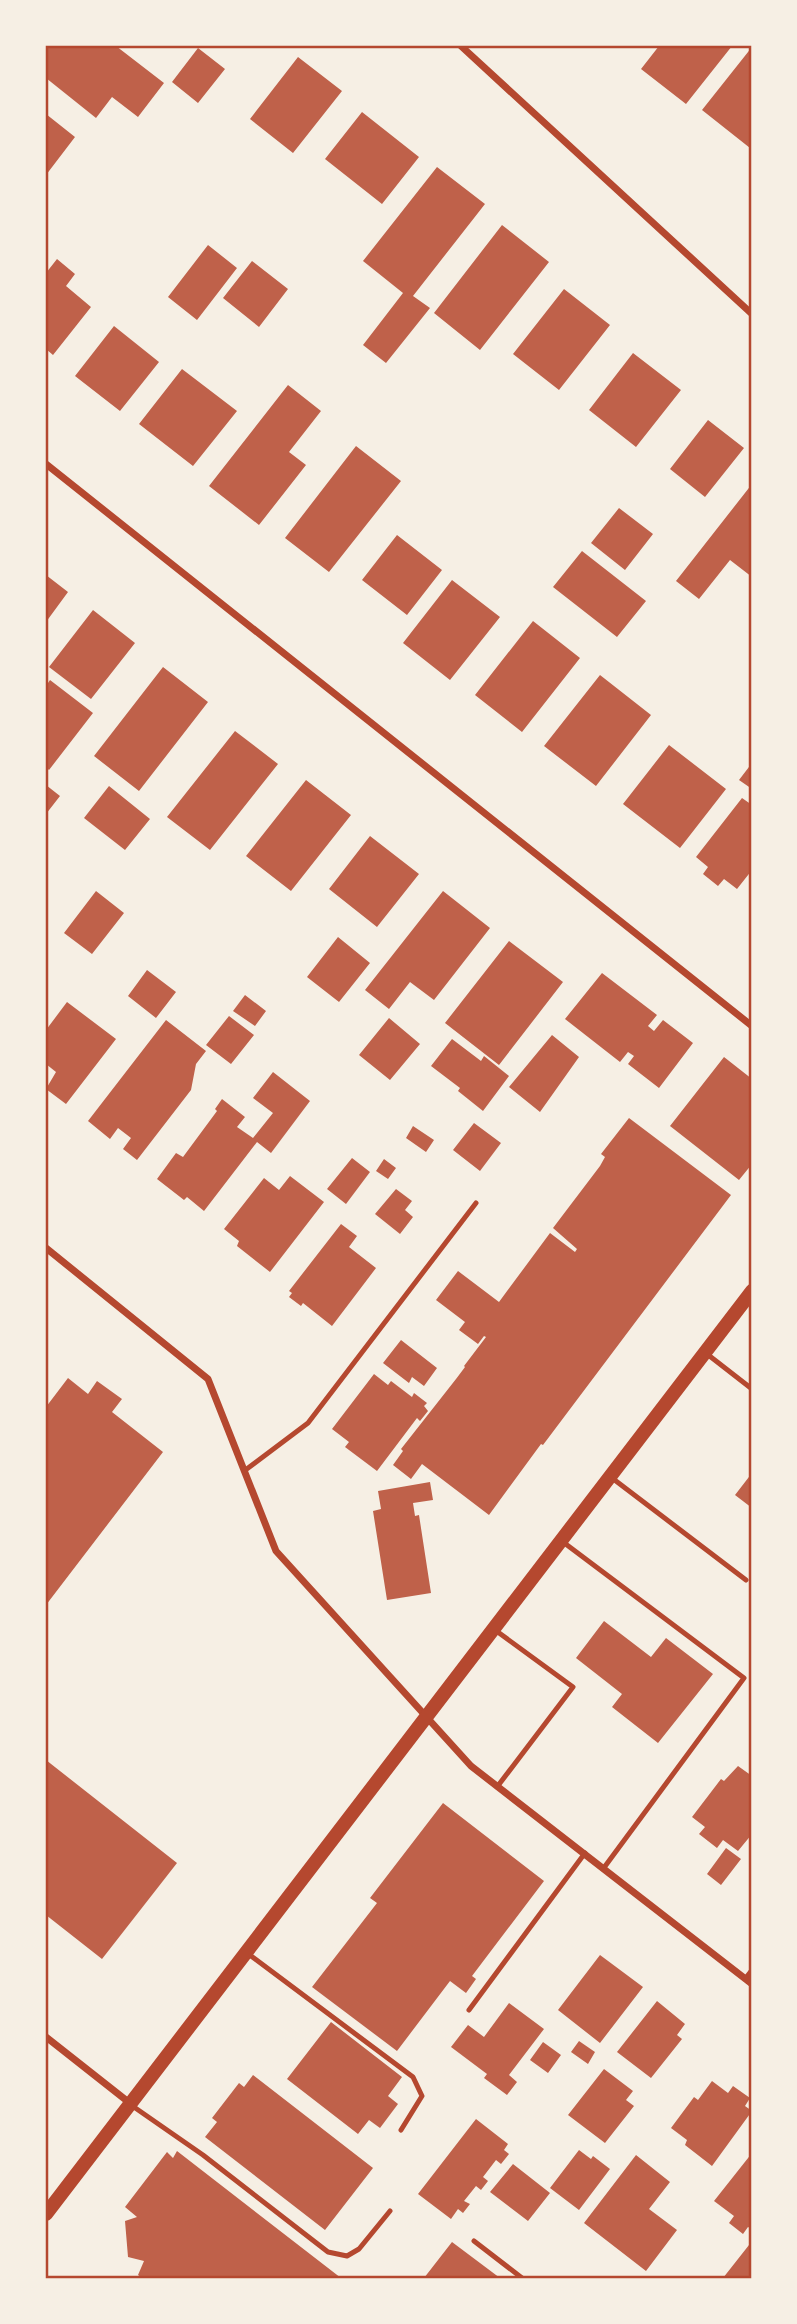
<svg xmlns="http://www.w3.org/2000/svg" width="797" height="2324" font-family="'Asap Condensed',sans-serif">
<rect width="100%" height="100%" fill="#f6efe4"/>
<path fill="#bf614a" d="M46,46H116L164,83L138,117L112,97L96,118L46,78Z
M659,46H732L686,104L641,69Z
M752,47V146L750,148L702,110Z
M198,48L225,69L198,103L172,82Z
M298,57L342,91L293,153L250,119Z
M362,112L419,157L382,204L325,159Z
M46,114L75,137L46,175Z
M437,167L485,204L413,296L430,308L386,363L363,345L403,293L363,261Z
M502,225L549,262L480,350L434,313Z
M208,245L237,268L197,320L168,297Z
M57,259L75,274L66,286L91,307L53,355L46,349V273Z
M252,261L288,289L259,327L223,298Z
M564,289L610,325L559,390L513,354Z
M114,326L159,362L120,411L75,376Z
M633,353L681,390L636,447L589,410Z
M182,369L237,411L193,466L139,424Z
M288,385L321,411L289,452L306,465L259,525L209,486Z
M708,420L744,448L705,497L670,469Z
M356,446L401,481L329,572L285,538Z
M752,484V577L730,560L699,599L676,581Z
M619,508L653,534L625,570L591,543Z
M397,535L442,570L407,615L362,580Z
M582,551L646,601L617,637L553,587Z
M46,575L68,592L46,622Z
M452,580L500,617L450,680L403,643Z
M93,610L135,643L91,699L49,667Z
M533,621L580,658L522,732L475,695Z
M163,667L208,702L139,791L94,756Z
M600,675L651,715L596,786L544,746Z
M50,680L93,713L49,770L46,767V686Z
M235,731L278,764L210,850L167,817Z
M669,745L726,789L680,848L623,804Z
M752,763V789L739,780Z
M306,780L351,815L291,891L246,856Z
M46,785L60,796L46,814Z
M109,786L150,819L125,850L84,818Z
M742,798L752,805V870L737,889L724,879L718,886L703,874L708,867L696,857Z
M370,836L419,874L377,927L329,889Z
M96,891L124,913L92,954L64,933Z
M443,891L490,928L434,1000L410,982L389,1009L365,990Z
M338,937L370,963L339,1002L307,977Z
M509,941L563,982L499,1065L445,1023Z
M147,970L176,992L156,1018L128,996Z
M602,973L657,1015L648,1026L654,1031L663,1020L693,1043L659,1088L628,1064L634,1056L628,1052L620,1062L565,1019Z
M245,995L266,1011L255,1026L233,1011Z
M67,1002L116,1039L66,1104L46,1089L56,1072L46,1064V1030Z
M229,1016L254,1035L231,1064L206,1045Z
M389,1018L420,1044L390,1080L359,1055Z
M166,1020L206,1051L196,1064L191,1090L137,1160L123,1149L131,1138L118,1128L110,1139L88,1121Z
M552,1035L579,1057L540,1112L509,1087Z
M452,1039L481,1061L484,1056L509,1076L483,1111L458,1091L460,1088L431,1066Z
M724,1057L752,1079V1164L739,1180L670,1126Z
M273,1072L310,1101L271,1153L257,1142L204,1211L187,1197L184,1200L157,1179L176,1153L183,1157L217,1111L215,1109L222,1099L245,1117L237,1127L253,1138L273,1113L253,1098Z
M629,1118L731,1195L543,1445L541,1444L489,1515L422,1464L411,1479L393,1465L403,1451L401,1449L456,1379L465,1367L464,1366L486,1337L484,1336L478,1344L459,1330L465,1322L436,1300L458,1271L499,1302L550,1233L575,1252L577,1249L553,1228L600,1166L605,1157L601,1154Z
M474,1123L501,1143L480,1171L453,1150Z
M413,1126L434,1140L426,1152L406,1138Z
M352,1158L370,1172L346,1204L327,1189Z
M384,1159L396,1168L388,1179L376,1171Z
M290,1176L324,1202L270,1272L237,1246L239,1241L224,1229L264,1178L279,1190Z
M396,1189L412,1201L405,1210L413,1217L400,1234L375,1214Z
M341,1224L357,1236L349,1247L376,1268L332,1326L303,1303L301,1306L289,1297L292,1293L289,1291Z
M401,1340L437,1368L424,1386L412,1377L409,1383L383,1363Z
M374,1374L388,1385L391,1381L412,1397L414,1393L427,1403L424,1406L428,1411L420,1421L417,1418L377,1471L345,1447L349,1442L332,1429Z
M68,1378L88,1394L97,1381L122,1399L112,1412L163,1452L46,1605V1407Z
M752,1473V1508L735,1495Z
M430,1482L433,1500L413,1503L415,1516L419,1515L431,1593L387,1600L373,1511L381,1509L378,1491Z
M604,1621L651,1657L666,1638L713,1674L658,1743L612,1707L622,1694L576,1658Z
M46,1760L177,1863L102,1959L46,1915Z
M738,1766L752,1776V1834L738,1851L723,1840L717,1848L699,1834L705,1827L692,1817L721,1779L724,1781Z
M443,1803L544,1881L472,1976L476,1979L466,1993L450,1981L397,2051L312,1987L377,1903L370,1898Z
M726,1848L741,1859L721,1885L707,1874Z
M600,1955L643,1987L600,2043L558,2010Z
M657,2001L685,2024L677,2035L682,2039L651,2078L617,2052Z
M509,2003L544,2029L509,2075L517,2082L507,2095L484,2078L487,2074L451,2047L468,2025L484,2037Z
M331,2022L402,2077L388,2096L398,2104L380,2128L369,2120L358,2134L287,2079Z
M579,2041L595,2052L588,2064L571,2052Z
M543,2042L561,2055L548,2073L530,2060Z
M604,2069L633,2091L626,2100L634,2106L605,2143L568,2115Z
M253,2075L373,2168L325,2230L205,2137L217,2122L212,2118L239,2083L244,2087Z
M712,2081L728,2093L733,2086L750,2098L745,2106L752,2111L712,2166L685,2145L687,2140L671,2128L694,2097L698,2100Z
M476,2119L508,2144L504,2150L509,2154L501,2164L496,2160L483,2177L488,2181L481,2190L476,2186L464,2201L470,2204L463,2213L458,2209L451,2219L418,2194Z
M579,2150L591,2159L593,2156L610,2169L579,2210L550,2188Z
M177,2151L341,2278H142L138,2275L144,2261L128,2257L125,2221L137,2217L125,2207L167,2152L173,2158Z
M752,2153V2229L748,2227L743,2234L729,2223L734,2216L714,2201Z
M636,2155L670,2182L649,2209L677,2230L646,2271L584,2223Z
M513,2164L550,2193L528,2221L490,2192Z
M452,2242L500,2278H424Z
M749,2245L752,2247V2278H723Z"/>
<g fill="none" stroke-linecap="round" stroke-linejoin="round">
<path stroke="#b5482f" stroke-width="5" d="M707,1354L752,1389
M244,1471L308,1423L476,1203
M612,1478L746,1580
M563,1542L744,1678L603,1869
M495,1630L573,1687L497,1787
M247,1953L413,2077L422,2096L401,2130
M745,1979L752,1970
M469,2010L585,1853
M131,2105L203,2155L328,2252L347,2256L359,2249L390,2211
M474,2241L522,2278"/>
<path stroke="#b5482f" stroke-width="7" d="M461,46L752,314
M46,464L752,1026
M46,1248L208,1379L276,1551L471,1766L752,1984
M46,2037L131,2104"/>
<path stroke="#b5482f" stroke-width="14" d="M46,2214L752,1291"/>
</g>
<rect width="797" height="2324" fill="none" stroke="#f6efe4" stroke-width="94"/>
<rect x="47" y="47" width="703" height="2230" fill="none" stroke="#b5482f" stroke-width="2.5"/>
</svg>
